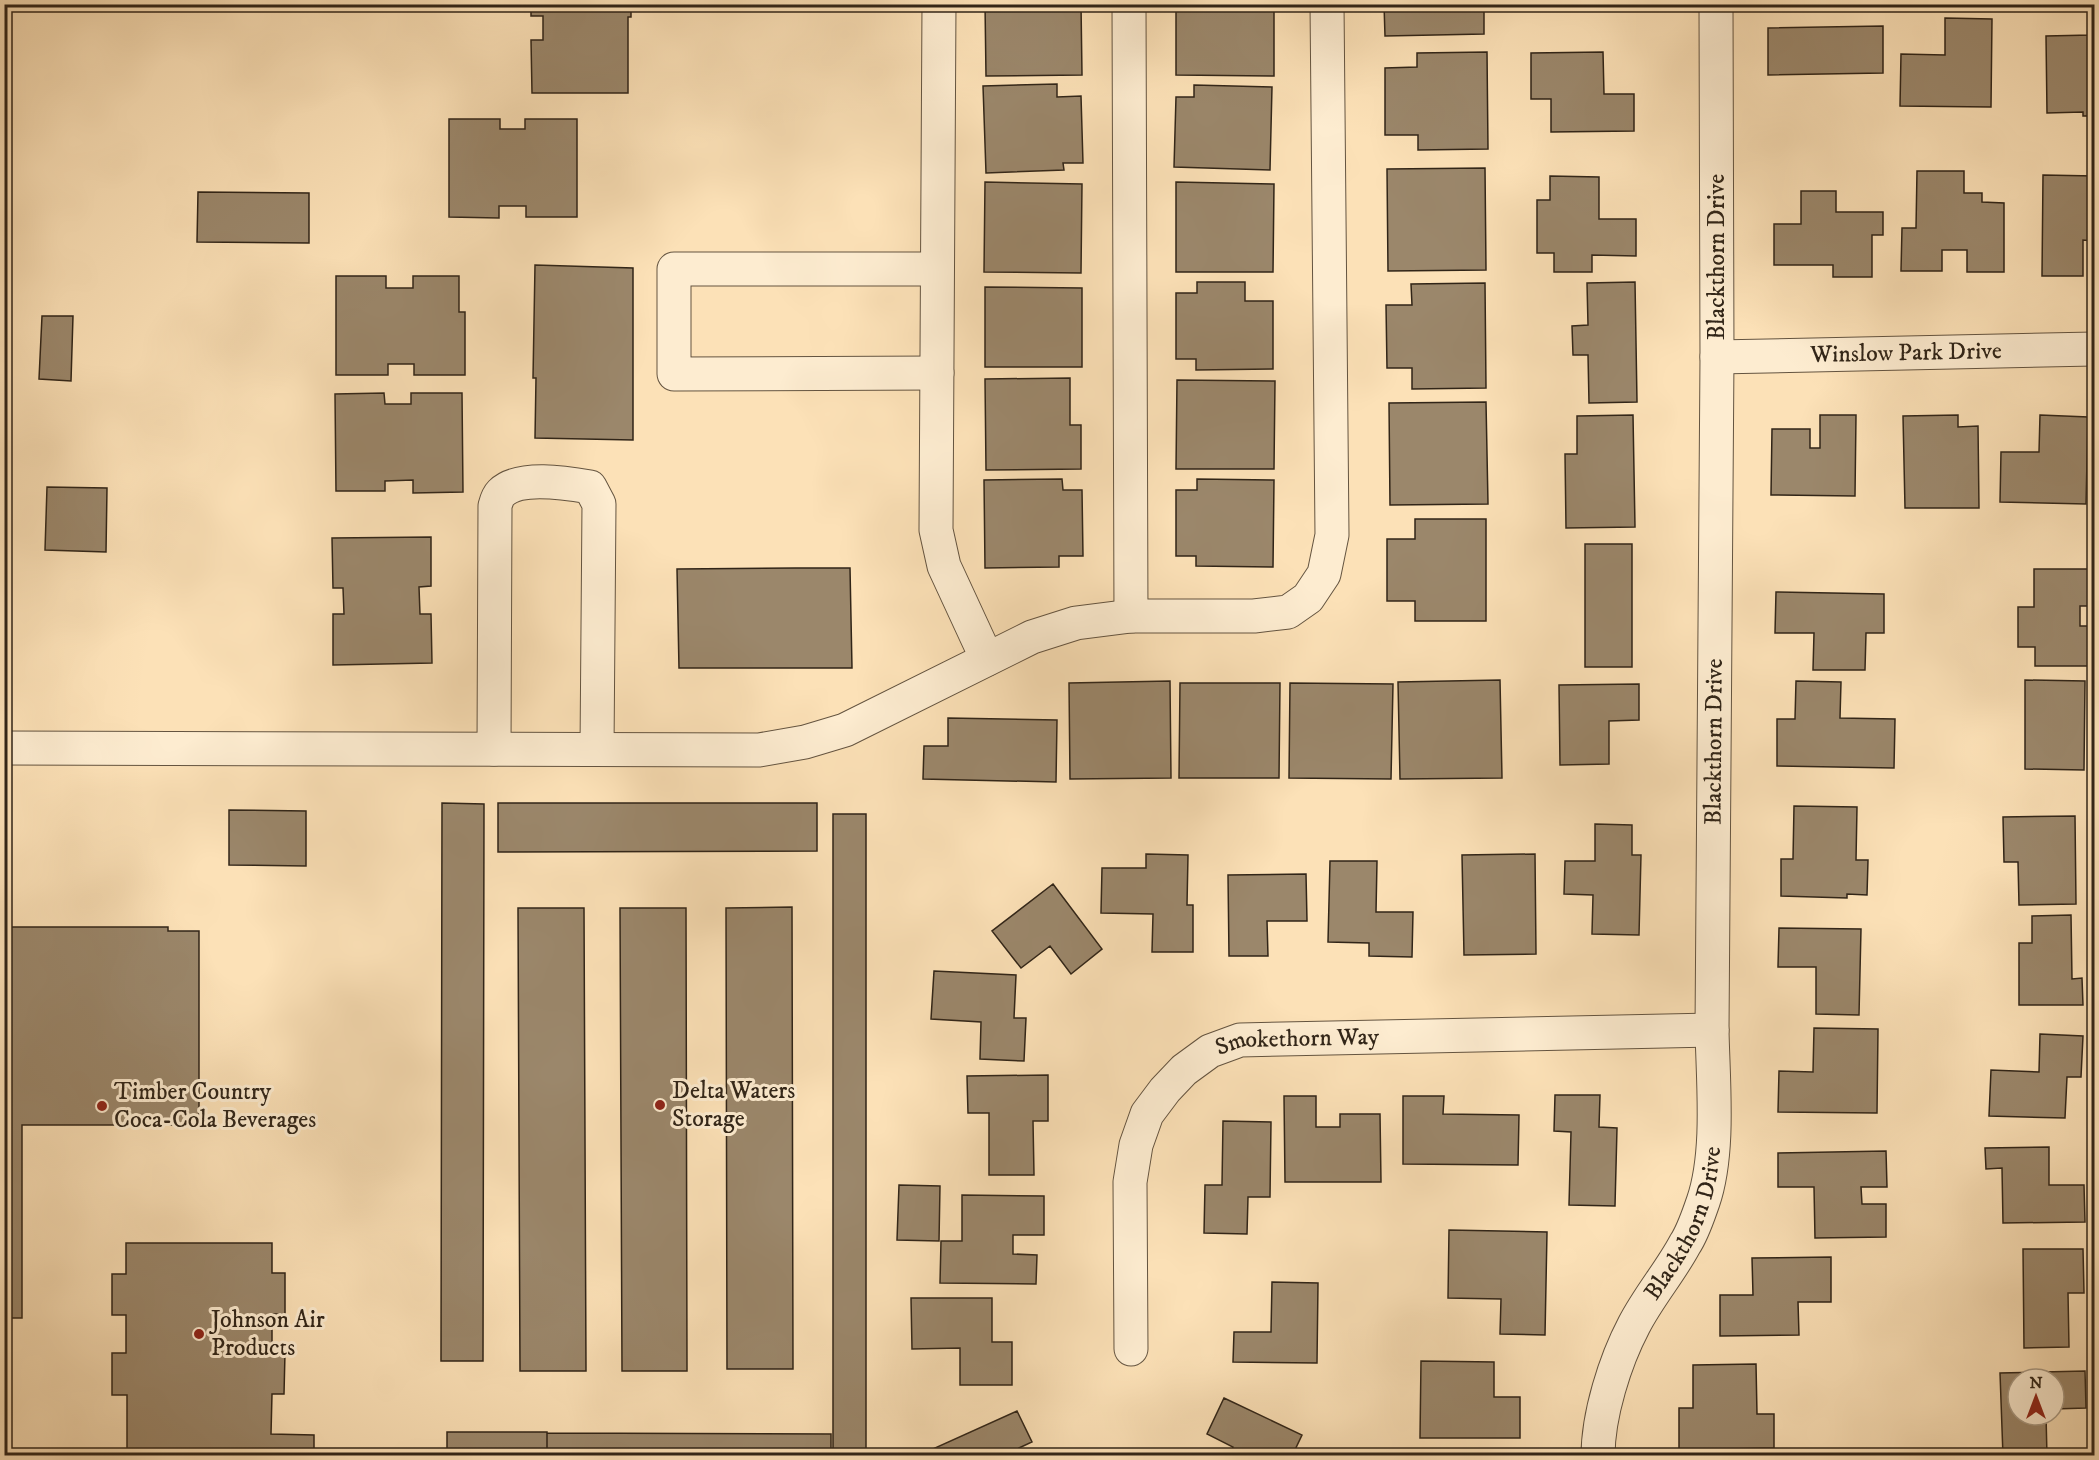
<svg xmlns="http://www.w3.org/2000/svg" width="2099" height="1460" font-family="'IM FELL DW Pica',serif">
<rect width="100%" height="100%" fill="#fce1b7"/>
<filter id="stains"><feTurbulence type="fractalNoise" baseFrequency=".00333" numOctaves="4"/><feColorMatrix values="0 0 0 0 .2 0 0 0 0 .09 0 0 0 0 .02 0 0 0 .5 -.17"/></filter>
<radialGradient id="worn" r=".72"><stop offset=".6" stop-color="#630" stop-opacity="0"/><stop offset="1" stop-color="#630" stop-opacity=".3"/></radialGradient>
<path fill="#9b876b" stroke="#312518" stroke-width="1.5" d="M531,4H631V17H628V93H532L531,40H543V16H531Z
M985,4H1081L1082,75L986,76Z
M1176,4H1274V76L1176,75Z
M1384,4H1484V34L1385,36Z
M1945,18L1992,19L1991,107L1900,106L1901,54L1945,55Z
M2090,19H2094V116H2083V112L2047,113L2046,36L2091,35Z
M1883,26V73L1768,75V28Z
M1487,52L1488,149L1418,150V135H1385V68L1417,67V53Z
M1603,52L1604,94H1634V131L1551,132V99H1531V53Z
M1057,84V97L1081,96L1083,163H1063L1064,170L986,173L983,86Z
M1194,85L1272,87L1270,170L1174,167L1176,97H1194Z
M449,119H500V129H525V119H577V217H526V206H499V218L449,217Z
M1485,168L1486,270L1388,271L1387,169Z
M1917,171H1964V193H1982V202L2004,203V272H1967V250H1942V271H1901L1902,228H1916Z
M2043,175L2094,176V241L2083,240V276H2042Z
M1550,176L1599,177V219H1636V256L1592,255V272H1554V253H1537V200H1550Z
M985,182L1082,184L1081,273L984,272Z
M1176,182L1274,184L1273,272H1176Z
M4,186H11V248H4Z
M1801,191H1836V212H1883V235H1872V277H1833V265H1774V224H1801Z
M198,192L309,193V243L197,242Z
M535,265L633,268V440L535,438L536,378H533Z
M336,276H386V288H413V276H459V312H465V375H414V364H388V375H336Z
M1197,282H1245V301H1273V369L1196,370V359H1176V293H1197Z
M1635,282L1637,402L1589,403L1588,355H1573L1572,326L1588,325L1587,283Z
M1485,283L1486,388L1412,389V368H1387L1386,305H1412L1411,284Z
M985,287L1082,288V367H985Z
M42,316H73L71,381L39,379Z
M1070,378V425H1081V469L986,470L985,379Z
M1177,380L1275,381L1274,469H1176Z
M384,393L385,404H411V393H462L463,492L413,493V480L385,481V491H336L335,394Z
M1486,402L1488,504L1390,505L1389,403Z
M1633,415L1635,527L1566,528L1565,454H1577V416Z
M1820,415H1856L1855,496L1771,495L1772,429H1810V448H1820Z
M1958,415V427L1978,426L1979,508H1905L1903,416Z
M2040,415L2088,417L2086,504L2000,502L2001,452H2039Z
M1062,479L1063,490H1082L1083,556H1059V567L985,568L984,480Z
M1197,479L1274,480L1273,567L1196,566V556H1176V490H1197Z
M47,487L107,488L106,552L45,550Z
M1415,519H1486V621H1415V601H1387V539H1415Z
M431,537V586L419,587L420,614H431L432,663L333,665V614H344L343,588H333L332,538Z
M1585,544H1632V667H1585Z
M796,568H850L852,668H679L677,569Z
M2034,569H2094V606H2080V626H2094V666H2035V647H2018V607H2034Z
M1776,592L1884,594V633H1866L1865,670H1813L1814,633H1775Z
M1500,680L1502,778L1400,779L1398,682Z
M2025,680L2085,681L2084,770L2025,769Z
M1170,681L1171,778L1070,779L1069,683Z
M1796,681L1841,682L1840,718L1895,719L1894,768L1777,766V719H1795Z
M1180,683H1280L1279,778H1179Z
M1290,683L1393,684L1391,779L1289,778Z
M1639,684V720L1609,721V764L1560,765L1559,685Z
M948,718L1057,720L1056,782L923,779L924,746H948Z
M442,803L484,804L483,1361H441Z
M498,803H817V851L498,852Z
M1794,806L1857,807L1856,860H1868L1867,895L1847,894V898L1781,896V859H1793Z
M229,810L306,811V866L229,865Z
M833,814H866V1456H833Z
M2075,816L2076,904L2019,905L2018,862H2004L2003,817Z
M1595,824L1632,825V855H1641L1639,935L1592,934L1593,895L1564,894L1565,861H1595Z
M1146,854L1188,855L1187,905H1193V952H1152L1153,914L1101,913L1102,868H1146Z
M1535,854L1536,954L1464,955L1462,855Z
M1330,861H1377L1376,912H1413L1412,957L1369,956V943L1328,942Z
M1306,874L1307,921H1267L1268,956H1229L1228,875Z
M1053,884L1102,949L1071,974L1050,946L1021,968L992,931Z
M792,907L793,1369H727L726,908Z
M518,908H584L586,1371H520Z
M620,908H686L687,1371H622Z
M2071,915L2072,979L2082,978L2083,1005H2019V943H2032V916Z
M4,927H168V931H199V1125H22V1318H4Z
M1779,928L1861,929L1859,1015L1816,1014V967H1778Z
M934,971L1016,975L1014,1018H1026L1024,1061L980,1059L981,1022L931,1019Z
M1814,1028L1878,1029L1877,1113L1778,1112L1779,1071L1813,1072Z
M2040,1034L2083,1036L2081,1077H2067L2065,1118L1989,1116L1991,1070L2039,1072Z
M1048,1075V1121H1033L1034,1175H989V1113H968L967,1076Z
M1555,1095H1600L1599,1127L1617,1128L1615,1206L1569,1205L1571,1132L1554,1131Z
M1284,1096H1316V1127H1340V1114H1380L1381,1182H1285Z
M1403,1096H1444L1443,1114L1519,1115L1518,1165L1403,1164Z
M1223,1121L1271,1122L1270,1197H1248L1247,1234L1204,1233L1205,1185H1222Z
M2049,1147V1185H2084L2085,1222L2003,1223L2002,1168L1986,1169L1985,1148Z
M1886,1151L1887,1187H1861L1862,1204H1886V1237L1815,1238L1814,1187H1778V1153Z
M899,1185L940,1186L939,1241L897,1240Z
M962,1195L1044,1196V1235H1013V1254L1037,1255L1036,1284L940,1283L941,1241H962Z
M1449,1230L1547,1232L1545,1335L1500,1334L1501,1299L1448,1298Z
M126,1243H272V1273H285V1314H272V1353H285L284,1394H272L271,1434L314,1435V1456H127V1395H112V1353H126V1315H112V1274H126Z
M2023,1249H2083L2084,1293H2068L2069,1347L2024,1348Z
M1831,1257V1302H1798L1799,1335L1720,1336V1295H1753L1752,1258Z
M1272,1282L1318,1283L1317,1363L1233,1362L1234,1332H1271Z
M911,1298H992V1342H1012V1385H960V1348L912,1349Z
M1421,1361L1494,1362V1397H1520V1438H1420Z
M1756,1364L1757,1414H1774V1448L1679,1450V1408H1693V1365Z
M2085,1371L2086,1408L2054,1409V1379H2018V1415H2046L2047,1456H2003L2000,1373Z
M1224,1398L1302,1435L1292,1456H1229L1233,1447L1207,1434Z
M1017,1411L1032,1442L1019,1448L1022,1456H928L926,1452Z
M447,1432H547V1456H447Z
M547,1433L831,1434V1456H547Z
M1099,1452L1180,1455V1456H1099Z"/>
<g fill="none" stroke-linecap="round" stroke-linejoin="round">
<defs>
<g id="minor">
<path d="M939,4L936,530L944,566L987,659"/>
<path d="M1129,4L1131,616"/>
<path id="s1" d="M1717,357L2094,349"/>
<path d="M937,373L674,374V269H937"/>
<path d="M4,748L759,750L805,742L845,730L1032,637L1076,623L1131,616H1254L1288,612L1308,598L1324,574L1332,535L1327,4"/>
<path d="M494,749L495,506C496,502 498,496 501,493C519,475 567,483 590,487L599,504L597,749"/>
<path id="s2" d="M1131,1349L1130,1182L1136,1145L1147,1114L1165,1090L1184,1070L1210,1051L1240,1040L1712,1030"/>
<path id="s3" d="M1598,1456C1598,1415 1615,1361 1634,1325C1649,1296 1670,1272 1685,1244C1693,1232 1698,1216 1703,1202C1720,1153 1713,1082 1712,1030L1717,357L1716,4"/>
</g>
</defs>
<use href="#minor" stroke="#645440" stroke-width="35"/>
<use href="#minor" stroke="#fdecd0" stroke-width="33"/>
</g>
<g fill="#8f2418" stroke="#fdecd0" stroke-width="2">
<circle cx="660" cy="1105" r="6"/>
<circle cx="102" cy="1106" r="6"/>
<circle cx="199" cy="1334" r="6"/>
</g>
<g text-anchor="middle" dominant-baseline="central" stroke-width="6" stroke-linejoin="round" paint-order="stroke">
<g font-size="24" fill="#312518" stroke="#fdecd0">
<text transform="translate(1717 257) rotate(-90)">Blackthorn Drive</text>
<text stroke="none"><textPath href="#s1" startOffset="189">Winslow Park Drive</textPath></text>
<text stroke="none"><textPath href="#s3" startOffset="740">Blackthorn Drive</textPath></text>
<text stroke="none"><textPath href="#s2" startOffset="416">Smokethorn Way</textPath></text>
<text stroke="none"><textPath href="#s3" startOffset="252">Blackthorn Drive</textPath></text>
</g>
<g font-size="24" fill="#312518" stroke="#fdecd0" text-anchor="start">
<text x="672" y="1091">Delta Waters<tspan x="672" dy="28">Storage</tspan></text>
<text x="114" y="1092">Timber Country<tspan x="114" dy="28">Coca-Cola Beverages</tspan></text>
<text x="211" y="1320">Johnson Air<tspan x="211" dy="28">Products</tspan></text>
</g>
</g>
<rect width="2099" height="1460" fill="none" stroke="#fce1b7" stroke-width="24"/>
<rect x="6" y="6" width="2087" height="1448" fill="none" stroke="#312518" stroke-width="3"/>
<rect x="12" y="12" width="2075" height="1436" fill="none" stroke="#312518" stroke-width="1.5"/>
<g transform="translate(2036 1397)"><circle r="28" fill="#fdecd0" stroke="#ab9c86" stroke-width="1.5"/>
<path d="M0-4.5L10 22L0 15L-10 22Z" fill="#8f2418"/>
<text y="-9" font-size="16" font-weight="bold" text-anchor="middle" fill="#312518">N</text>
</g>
<rect width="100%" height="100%" filter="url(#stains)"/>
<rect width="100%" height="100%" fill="url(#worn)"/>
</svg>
